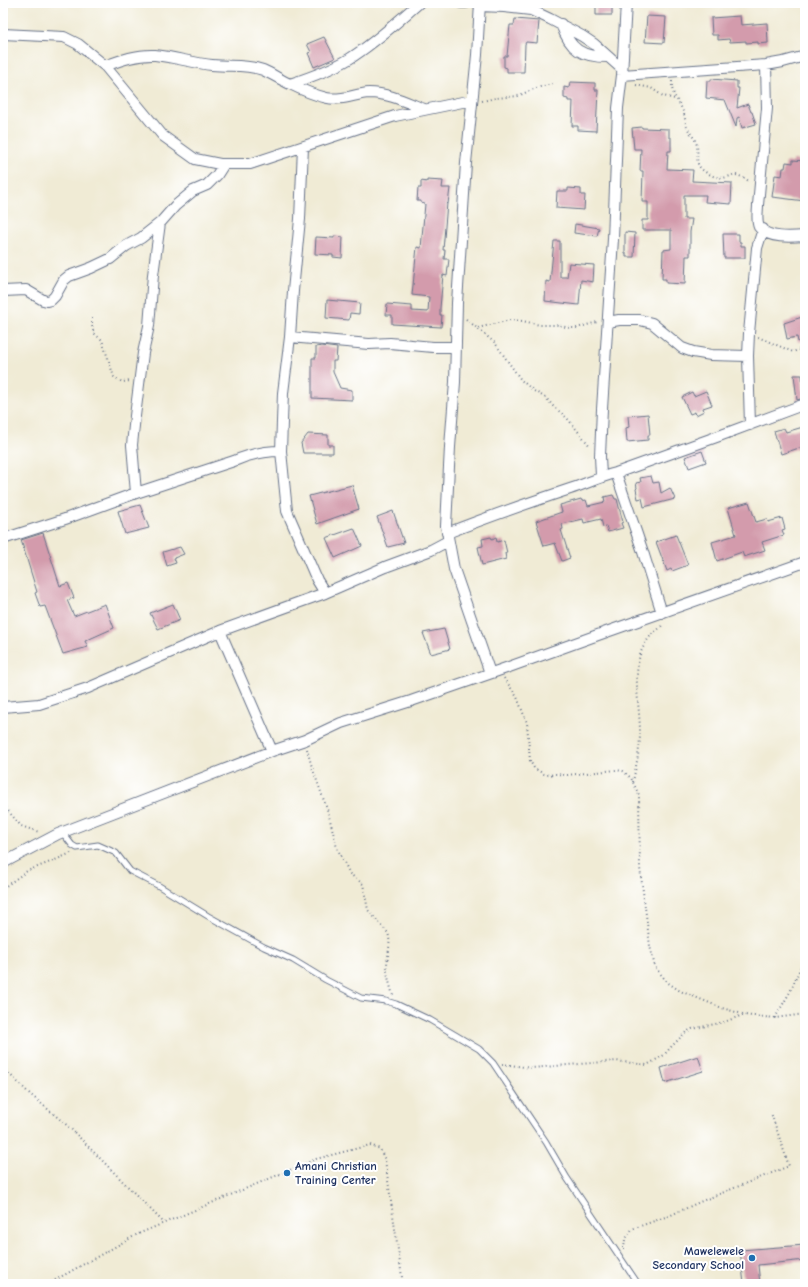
<svg xmlns="http://www.w3.org/2000/svg" width="808" height="1287" font-family="'Comic Neue',sans-serif">
<rect width="100%" height="100%" fill="#fff"/>
<filter id="ink" filterUnits="userSpaceOnUse"><feTurbulence type="fractalNoise" baseFrequency=".025" numOctaves="2"/><feDisplacementMap in="SourceGraphic" scale="8" xChannelSelector="R" yChannelSelector="G"/><feConvolveMatrix kernelMatrix="1 2 1 2 8 2 1 2 1" color-interpolation-filters="sRGB"/></filter>
<filter id="wash" filterUnits="userSpaceOnUse"><feTurbulence type="fractalNoise" baseFrequency=".012" numOctaves="4" result="noise"/><feDisplacementMap in="SourceGraphic" scale="16" xChannelSelector="R" yChannelSelector="G"/><feGaussianBlur stdDeviation="0.9" result="paint"/><feColorMatrix in="noise" values="0 0 0 0 0 0 0 0 0 0 0 0 0 0 0 0 0 1.4 0 .05"/><feComposite in="paint" operator="in"/></filter>
<g filter="url(#wash)">
<rect width="100%" height="100%" fill="#f0ebd5"/>
<g id="blocks">
<path fill="#d39bac" d="M596,3H612V15H596Z
M647,16L666,17L664,43L645,42Z
M740,16L741,25L767,23L768,43L758,44V42L746,43V41L730,42L729,39L718,40V35H712L711,18Z
M515,19L539,21L537,43L526,42L525,44L524,72H507V68L504,67V56H507L510,25H514Z
M324,37L335,58L314,67L308,53L311,52L307,44Z
M711,79L737,81V88H739L737,108L748,104L751,112H752L756,124L742,128L739,117L737,118L736,127L725,100L706,98L707,81H711Z
M570,82L595,83V90H598L596,131L578,130V126H572L573,101H568V99L564,98V87L569,88Z
M642,127V128L669,129V137H671V151H668L667,169L693,170L692,181L732,183L731,204L705,202L706,195H684V219H692L690,232V256H686L685,284L666,283V279H662L663,250L671,249V230H642V220H648V202H642L643,171H640L641,149H634L632,128Z
M793,160L805,161L803,178H805V201L772,197L775,175L782,176L783,168H785L786,162L793,163Z
M427,180L443,181L442,188H450L448,204L447,203L443,250H445L444,259H449L447,276L443,275L440,308V315H442L441,327L392,324V315H386L387,304L412,306V311L428,312L429,297L412,295L417,247L421,248L425,204L421,203V201H417L418,188H421V181L427,182Z
M568,188L581,189V195H585L584,210L556,208L557,191H568Z
M575,224L599,228L597,236L574,233Z
M625,232L635,233L634,257H626V253H625Z
M723,234H739V242H741V246H745V258H724Z
M334,236L343,237L342,258L333,257V255L315,254L316,237L334,238Z
M554,241H560V277H567L569,263L594,265L593,282L581,280L579,305L545,301L546,281L550,282Z
M327,300L360,303L359,314L350,313L349,320L326,318Z
M805,316V340L798,342L797,337L787,339L784,323Z
M322,346L337,348L336,361H333V372L340,388L352,390V400L312,398V358H316V347Z
M794,375H802L804,398L797,400Z
M706,391L712,405L703,408L704,411L696,415L695,412L690,414L682,397L692,392L694,396Z
M648,414L650,435H648V440L627,442L626,428L629,427L628,416Z
M803,427L805,434V446L781,454L774,431L784,428L786,432Z
M308,434L328,435V445H333V453H303L301,443Z
M702,451L706,462L689,468L685,457Z
M651,476L653,483L659,482L661,493L670,488L675,499L644,507L642,498L638,499L636,489L637,488L636,483L641,482L640,478Z
M352,485L359,509L317,524L309,496Z
M613,495L615,499H617L620,511L623,522L621,523L623,528L608,532L606,526L603,527L601,519L584,523L583,519L562,524L563,529L561,530L570,558L562,561L555,543L544,546L536,521L562,512L560,505L581,499L582,501L586,500L588,506L605,502L604,497Z
M749,502L756,522L767,519L768,522L782,518L785,529L782,530L784,535L762,542L765,550L744,557L742,552L717,561L712,542L736,535L728,508Z
M140,505L149,528L125,534L118,511Z
M393,511L404,543L388,547L377,517Z
M354,528L362,546L335,558L326,538Z
M43,533L60,586L68,583L74,598L67,600L74,616L105,604L114,628L85,641L88,647L63,654L45,606L40,607L35,593L37,592L21,540Z
M676,535L688,565L672,571L671,569L667,571L656,542Z
M491,537L492,539L496,537L497,542L504,540L507,553H505L506,559L482,565L478,547L483,546L482,539Z
M180,547L184,554L174,558L176,563L167,566L163,552Z
M173,604L180,620L158,629L150,613Z
M444,629L450,649L431,654L423,633Z
M698,1056L703,1071L665,1083L661,1068Z
M805,1245V1260L758,1265L760,1284H744L740,1250Z"/>
</g>
</g>
<g filter="url(#ink)">
<use href="#blocks" fill-opacity="0" stroke="#667188" stroke-width="1"/>
<g fill="none" stroke-linecap="round" stroke-linejoin="round">
<defs>
<path id="service" d="M62,832L72,845L77,848L98,845L116,853L130,871L159,886L208,916L264,947L293,960L326,980L361,998L386,1001L396,1004L430,1020L479,1049L493,1063L546,1142L567,1178L638,1284"/>
<path id="minor" d="M461,3H466
M480,3L477,55L466,163L457,303L455,382L450,447L446,526L454,569L490,673
M479,6L504,7L531,10L550,19L582,36L594,44L622,69
M561,24C570,50 582,57 608,57
M3,34L64,37L78,44L105,66L163,136L195,159L220,164H250L395,116L472,100
M766,65L767,108L758,205C758,211 756,221 759,227C768,239 792,237 805,236
M105,66C121,60 138,54 155,55C174,57 193,63 212,65C231,67 244,64 263,70C272,74 281,80 290,84C302,90 314,95 327,98C341,101 355,94 369,93C388,93 406,102 424,109
M622,75L766,65L783,62L805,56
M290,84C311,77 331,70 349,59C375,43 397,22 419,3
M3,291L26,290L43,300L47,301L51,300L55,296L64,280L69,276L91,268L110,259L126,246L141,238L160,223L175,206L193,191L207,185L217,175L224,164
M608,322L619,320H640L652,323L682,348L693,352L711,355L748,356
M290,337L369,344L390,343L433,347H456
M750,425L748,356L749,333L757,248L763,229
M281,451L283,393L290,337L293,291L300,219L303,147
M616,473L643,552L662,613
M601,476L600,456L602,409L613,239L618,108L622,75L626,3
M136,493L132,445L135,416L143,353L149,326L153,275L160,223
M447,533C488,517 528,503 570,489C585,484 600,477 616,473L719,436L805,404
M3,539L65,519L136,493L234,461C250,454 263,451 281,451L287,511L317,580L325,593
M220,631L272,751
M3,707L39,704L88,688L220,631L325,593L385,567L431,550L448,541
M3,863L58,834L272,751L305,740L341,723L411,701L509,667L595,636L805,562"/>
</defs>
<use href="#service" stroke="#667188" stroke-width="7"/>
<use href="#minor" stroke="#667188" stroke-width="12"/>
<path stroke="#667188" stroke-width="2" stroke-dasharray="1 3" stroke-linecap="butt" d="M672,81C671,95 677,98 682,109C685,115 685,122 687,127C690,134 696,139 697,146C699,159 693,165 707,173C714,177 720,179 727,177C731,176 733,174 736,175C741,176 746,179 750,182
M636,85L651,88L663,96L675,99
M482,101L496,98L518,96L536,88L552,84
M92,318C92,324 92,332 96,335C98,337 100,338 102,340L114,377L122,382L130,381
M466,319L495,343L521,380L534,391L546,398L553,406L567,418L590,446
M478,328L510,320L523,321L540,325H557L570,328H577L597,322
M758,337L793,352L805,347
M504,678L517,697L527,723L530,761L534,768L544,774L549,775L556,774L567,775L616,770L623,771L631,778L639,795L640,868L650,946L655,967L667,982L680,991L722,1008L746,1015
M307,749L311,764L328,812L337,848L350,874L363,884L368,910L388,933C392,945 386,958 387,971C388,979 391,988 393,996
M633,782C636,765 640,750 640,733C640,707 633,680 640,655C642,648 647,640 652,634C656,630 661,629 663,623
M3,805L21,826L39,832
M3,888L27,871L53,861L71,853
M775,1018L790,992L805,957
M502,1064L532,1068L616,1061L647,1065L664,1055L671,1047L686,1032L692,1029L724,1022L743,1015L775,1018L805,1014
M3,1068L31,1095L69,1127L164,1223
M623,1248H624L625,1240L632,1229L671,1215L702,1201L789,1166L771,1113
M48,1284L138,1234L316,1159L370,1145L380,1149L385,1160L403,1284"/>
<use href="#service" stroke="#fff" stroke-width="5"/>
<use href="#minor" stroke="#fff" stroke-width="10"/>
</g>
</g>
<g fill="#1f6fb2" stroke="#fff" stroke-width="1.5">
<circle cx="287" cy="1173" r="4"/>
<circle cx="752" cy="1258" r="4"/>
</g>
<g text-anchor="middle" dominant-baseline="central" stroke-width="4" stroke-linejoin="round" paint-order="stroke">
<g font-size="12" font-weight="bold" fill="#1b2f5e" stroke="#fff" text-anchor="start">
<text x="295" y="1166">Amani Christian<tspan x="295" dy="14">Training Center</tspan></text>
<text x="744" y="1251" text-anchor="end">Mawelewele<tspan x="744" dy="14">Secondary School</tspan></text>
</g>
</g>
<rect width="808" height="1287" fill="none" stroke="#fff" stroke-width="16"/>
</svg>
